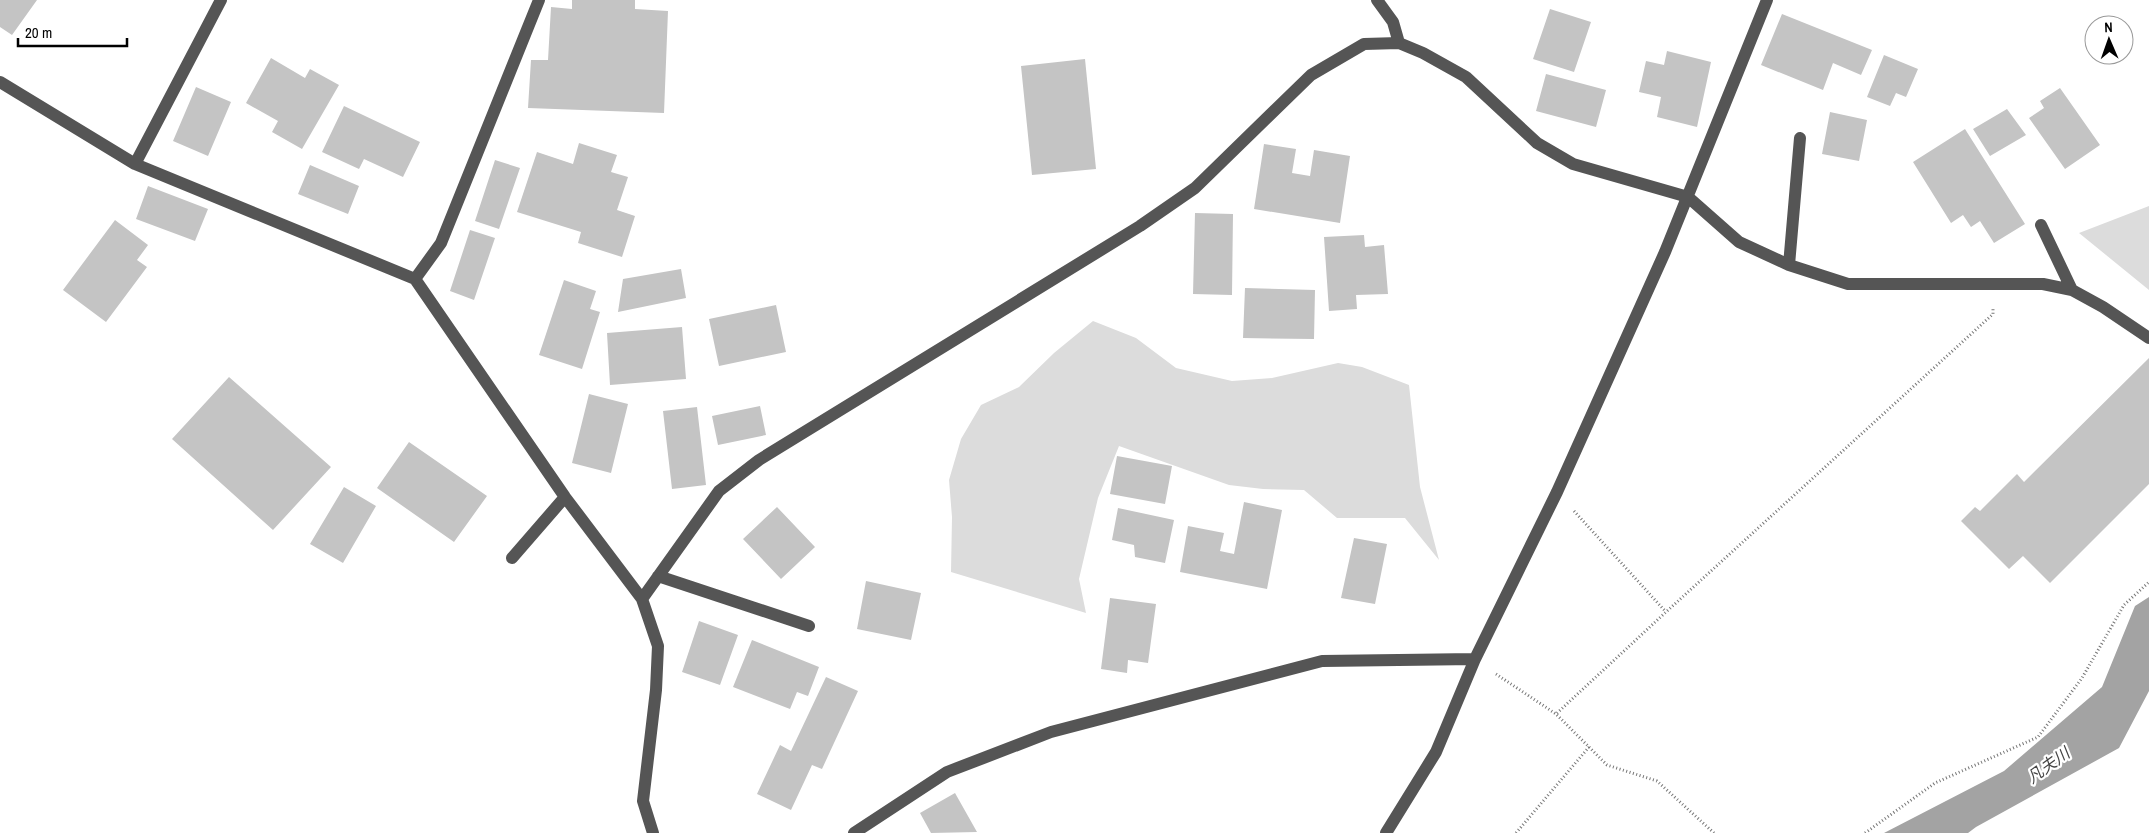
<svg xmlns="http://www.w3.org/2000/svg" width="2149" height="833" font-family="'Archivo Narrow','Noto Sans JP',sans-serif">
<rect width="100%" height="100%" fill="#fff"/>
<path fill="#dcdcdc" d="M2149,206V290L2079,233Z
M1093,321L1136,338L1176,368L1232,381L1272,378L1338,363L1362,367L1409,385L1420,487L1439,560L1405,518H1337L1304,490L1263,489L1229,485L1119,446L1098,498L1079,579L1086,613L951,572L952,517L949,480L961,439L981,405L1019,387L1054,353Z"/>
<path fill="#a3a3a3" d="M2149,597V691L2119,748L1976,827L1968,833H1884L2004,771L2102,687L2135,606Z"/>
<path fill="#c4c4c4" d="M0,0H37L12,35L0,27Z
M572,0H635V9L668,11L664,113L528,108L531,60H548L551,7L572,9Z
M1550,9L1591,22L1574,72L1533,59Z
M1782,14L1872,50L1861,75L1833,63L1823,90L1761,65Z
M1667,51L1711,62L1697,127L1657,117L1661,97L1639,92L1646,61L1664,65Z
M1884,55L1918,69L1906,97L1896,93L1890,106L1867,97Z
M271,58L305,78L310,69L339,85L302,149L272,132L278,121L246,103Z
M1085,59L1096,169L1032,175L1021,66Z
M1546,74L1606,90L1596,127L1536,111Z
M196,87L231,102L208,156L173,141Z
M2060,88L2100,145L2065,169L2029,118L2044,108L2040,101Z
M344,106L420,142L403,177L364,159L359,169L322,152Z
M2007,109L2026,135L1990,156L1973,129Z
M1830,112L1867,120L1859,161L1822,154Z
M1965,129L2025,224L1994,243L1980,221L1971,227L1963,215L1951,223L1913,162Z
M579,143L617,155L611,172L628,177L617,210L635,216L622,257L578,243L581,232L517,212L537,152L573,164Z
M1264,144L1296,149L1292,173L1310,176L1314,150L1350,156L1340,223L1254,209Z
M495,160L520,168L499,229L475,221Z
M310,165L359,186L348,214L298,194Z
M148,186L208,209L195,241L136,219Z
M1195,213L1233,214L1232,295L1193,294Z
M115,220L148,245L137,260L147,267L106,322L63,290Z
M470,230L495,238L474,300L450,291Z
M1364,235L1365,247L1384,245L1388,294L1356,295L1357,309L1329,311L1324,237Z
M681,269L686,298L618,312L623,279Z
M564,280L596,291L590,309L600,312L582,369L539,355Z
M1245,288L1315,290L1314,339L1243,338Z
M776,305L786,352L719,366L709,319Z
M682,327L686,379L610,385L607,333Z
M2149,358V484L2050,583L2023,556L2009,569L1961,521L1975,507L1980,511L2017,474L2024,482Z
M229,377L331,467L273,530L172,439Z
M589,394L628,404L611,473L572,463Z
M760,406L766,435L718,445L712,416Z
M697,407L706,485L672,489L663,411Z
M409,442L487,496L454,542L377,488Z
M1117,456L1172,466L1165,504L1110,494Z
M344,487L376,506L343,563L310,544Z
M1244,502L1282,510L1267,589L1180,572L1188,526L1224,533L1220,551L1234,554Z
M777,507L815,547L781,579L743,539Z
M1118,508L1174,520L1165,563L1135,557L1134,545L1112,540Z
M1354,538L1387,544L1375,604L1341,598Z
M866,581L921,593L911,640L857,629Z
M1110,598L1156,604L1148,663L1128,660L1127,673L1101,669Z
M699,621L738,635L720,685L682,672Z
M752,640L819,667L808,696L797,692L790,709L733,687Z
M826,677L858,691L822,769L812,765L791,810L757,794L780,745L791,751Z
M955,793L977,832L931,833L920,813Z"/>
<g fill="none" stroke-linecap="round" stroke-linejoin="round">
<path stroke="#777" stroke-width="3" stroke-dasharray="1 2.5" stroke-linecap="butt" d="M1574,511L1666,612
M1496,674L1556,714
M1516,833L1589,747
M1714,833L1657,781L1607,765L1556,714L1666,612L1993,314V309
M1865,833L1935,783L2038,737L2082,678L2124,605L2149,582"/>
<path stroke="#555" stroke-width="12" d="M1377,0L1393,22L1399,43
M0,82L135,164L415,279L565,497L642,599L658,646L656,690L643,801L653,833
M135,164L221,0
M2041,225L2072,290
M1789,265L1800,138
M415,279L441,243L539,0
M512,558L565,497
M658,576L809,626
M642,599L719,491L759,460L1140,226L1195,188L1311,75L1364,44L1399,43L1423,53L1466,77L1537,143L1573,164L1688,197L1739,242L1789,265L1848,284H2043L2072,290L2103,307L2149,338
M854,833L947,772L1051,732L1322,661L1475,659
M1386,833L1436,752L1475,659L1557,492L1665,252L1767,0"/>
</g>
<g text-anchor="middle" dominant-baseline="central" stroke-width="4.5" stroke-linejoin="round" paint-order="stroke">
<g font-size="16" font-style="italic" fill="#444" stroke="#fff">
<text transform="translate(2048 765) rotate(-36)">凡夫川</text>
</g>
</g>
<g transform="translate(2109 40) rotate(358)"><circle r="24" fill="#ffffff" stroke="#999999"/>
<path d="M0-4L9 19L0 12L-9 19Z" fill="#000000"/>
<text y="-8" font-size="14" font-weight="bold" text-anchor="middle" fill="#000000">N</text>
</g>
<path d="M18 38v8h109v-8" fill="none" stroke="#000000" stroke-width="2.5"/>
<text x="25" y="38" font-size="15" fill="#000000" stroke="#ffffff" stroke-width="4" paint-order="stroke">20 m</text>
</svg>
